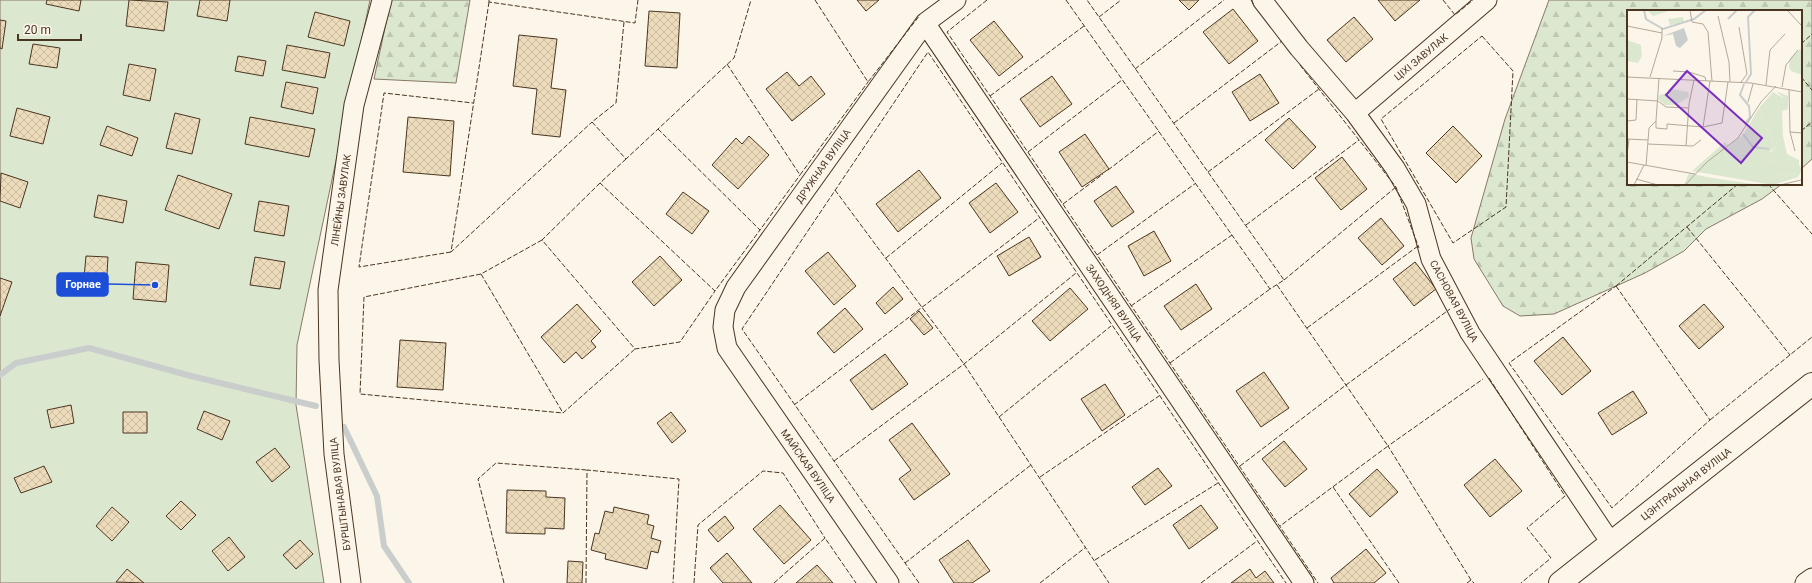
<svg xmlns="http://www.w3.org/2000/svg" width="1812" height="583" font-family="Roboto,sans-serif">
<defs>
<pattern id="forest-firs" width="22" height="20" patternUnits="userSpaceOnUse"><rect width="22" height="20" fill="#dce7d0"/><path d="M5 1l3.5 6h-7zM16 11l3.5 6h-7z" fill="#bec7b2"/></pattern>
<pattern id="building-cross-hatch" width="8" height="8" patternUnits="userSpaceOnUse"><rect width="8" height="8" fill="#ecdcbc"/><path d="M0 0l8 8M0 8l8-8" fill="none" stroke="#ccbda1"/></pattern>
</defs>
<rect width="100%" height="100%" fill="#fbf6e9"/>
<path fill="url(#forest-firs)" stroke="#887966" d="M391,0H470L456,83L374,79Z
M1549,0H1812V159L1801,169V11H1628V184H1782L1762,199L1706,229L1684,251L1645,273L1554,314L1520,316L1503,306L1474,259L1471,238L1505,119Z"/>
<path fill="#dce7d0" stroke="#887966" d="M0,0H370L297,345L296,405L324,583H0Z"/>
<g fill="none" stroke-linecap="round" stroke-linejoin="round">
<path stroke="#c9cecd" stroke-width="6" d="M0,375L16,363L89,348L191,376L316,406
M344,427L377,496L384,546L409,583"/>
</g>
<path fill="url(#building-cross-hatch)" stroke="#4a3520" d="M47,0H81L79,11L46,4Z
M129,0L168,2L164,31L126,26Z
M200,0H230L227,21L197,16Z
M857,0H879L866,11Z
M1179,0H1199L1189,10Z
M1378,0H1420L1395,21Z
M1233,9L1258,41L1229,64L1203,32Z
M649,11L680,13L677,68L645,66Z
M315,12L350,21L344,46L308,37Z
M1354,17L1373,39L1346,62L1327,40Z
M0,20L6,21L2,49L0,48Z
M994,21L1023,57L999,76L970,40Z
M519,35L557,39L551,88L566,90L560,137L532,134L537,89L513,86Z
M33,44L60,48L57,68L29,64Z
M287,45L330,53L325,78L282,70Z
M238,56L266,61L263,76L235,71Z
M129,64L156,69L150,101L123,95Z
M787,72L799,86L811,76L825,94L792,121L766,89Z
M1260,74L1279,103L1250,121L1232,92Z
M1052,76L1072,104L1040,127L1020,99Z
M286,82L318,88L313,114L281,107Z
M17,108L50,117L43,144L10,136Z
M175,113L200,119L192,154L166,148Z
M250,117L315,129L309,157L245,144Z
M408,117L454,121L450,176L403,172Z
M1289,118L1316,147L1293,169L1265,140Z
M107,126L138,138L132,156L100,145Z
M1453,126L1482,156L1456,183L1426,153Z
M1085,134L1109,169L1082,187L1059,152Z
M749,136L769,155L738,189L712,165L736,138L742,144Z
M1342,157L1367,189L1341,210L1315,178Z
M919,170L941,198L898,232L876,204Z
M1,173L28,182L20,208L0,201Z
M178,175L232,194L219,229L165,210Z
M996,183L1018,212L990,233L969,203Z
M1116,186L1134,212L1112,227L1094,201Z
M683,192L709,211L692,234L666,214Z
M98,195L127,201L123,223L94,217Z
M259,201L289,206L284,236L254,231Z
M1381,218L1404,246L1382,265L1358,238Z
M1154,231L1171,261L1144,276L1128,246Z
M1029,237L1041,257L1009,276L997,256Z
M828,252L856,286L834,305L805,271Z
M86,256L108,257L106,291L83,289Z
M660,256L682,280L654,306L632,282Z
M255,257L285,262L280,289L250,285Z
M136,262L169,265L166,302L133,299Z
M1415,262L1436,289L1414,306L1393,279Z
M0,278L12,282L0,316Z
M1196,284L1212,309L1181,330L1164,306Z
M893,287L903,299L885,314L876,303Z
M1070,288L1088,309L1050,341L1032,321Z
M577,304L601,331L591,341L596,347L582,359L576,352L564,363L541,337Z
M1704,304L1724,327L1699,349L1679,326Z
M845,308L863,329L834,353L817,333Z
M919,311L933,328L924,335L910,319Z
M1563,337L1591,371L1562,395L1534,361Z
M400,340L446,343L443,390L397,387Z
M885,354L908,384L872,410L850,380Z
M1264,372L1289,408L1261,427L1236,391Z
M1105,384L1125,415L1102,431L1081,399Z
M1633,391L1647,413L1612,435L1598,413Z
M71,405L74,423L51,428L47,410Z
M204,411L230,421L222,440L197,429Z
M123,412H147V433H123Z
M671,412L686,431L672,443L657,423Z
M912,423L950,474L914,500L899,479L911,470L889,440Z
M1284,441L1307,469L1285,487L1262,459Z
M275,448L290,467L272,482L256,462Z
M1495,459L1522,491L1490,517L1464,485Z
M44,466L52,482L21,493L14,478Z
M1158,468L1172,486L1145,505L1132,487Z
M1377,469L1398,492L1370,517L1349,494Z
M507,490L546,491V497L565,498L564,529L545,528V534L506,533Z
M181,501L196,515L181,530L166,516Z
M780,505L811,540L784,564L753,529Z
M1201,505L1218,528L1189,549L1173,525Z
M112,507L129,522L112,541L96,526Z
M614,507L649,515L647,524L654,526L651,538L661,541L658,553L651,551L647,569L605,559L606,554L591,550L595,533L599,534L605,511L613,513Z
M725,516L734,528L718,542L708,530Z
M229,537L245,557L228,571L212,551Z
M300,540L313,554L296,569L283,555Z
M968,540L990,571L972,583H954L939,560Z
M1366,549L1386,573L1374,583H1334L1331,578Z
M727,553L752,583H723L710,568Z
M568,561L583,562L582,583H567Z
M817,565L833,583H796Z
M127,569L144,583L116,582Z
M1250,569L1256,578L1265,571L1274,583H1231Z"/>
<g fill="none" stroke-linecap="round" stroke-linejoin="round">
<defs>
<path id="street" d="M1262,0L1299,48L1355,113L1395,168L1416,204L1431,259L1470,333L1611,543
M925,23L1304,583
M1355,113L1487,0
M351,583L334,454L329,360L328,290L354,105L382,0
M889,583L727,348L723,327L725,310L736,287L925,23L956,0
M1805,583L1812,578"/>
<path id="secondary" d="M1560,583L1812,384"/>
</defs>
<use href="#street" stroke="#4a3520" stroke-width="21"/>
<use href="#secondary" stroke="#4a3520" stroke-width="24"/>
<use href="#street" stroke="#fbf6e9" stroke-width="19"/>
<use href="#secondary" stroke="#fbf6e9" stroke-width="22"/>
<path stroke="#4a3520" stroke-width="1" stroke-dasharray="5 2" stroke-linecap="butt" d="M489,0V2L635,23L638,0
M815,0L868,82L920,15
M987,0L947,32L1318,583
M1066,0L1270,289L1284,280L1087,0
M1251,0L1255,6
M1443,0L1455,15L1473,0
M489,2L451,252L592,122
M1099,17L1121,0
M624,22L616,103L592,122L626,159L734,58L751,0
M1482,36L1513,71L1506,207L1453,243L1381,119Z
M1801,44L1812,34
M727,64L800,175L868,82
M1300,65L1396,187L1419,248
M1135,69L1224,0
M1801,77L1812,90
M990,96L1084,26
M1174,123L1282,41
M658,129L760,230L800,175
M1801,131L1812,122
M1028,152L1122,80
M626,159L600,183L715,291L760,230
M1108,170L1159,131
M1208,172L1319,89
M600,183L542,240L635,349L680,342L715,291
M1768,184L1812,234
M835,190L964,364L1109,583
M1063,204L1103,174
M1246,225L1359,140
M1687,227L1790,355
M542,240L481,274L563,413L635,349
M451,252L359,267L384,93L473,103
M1097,255L1196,183
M886,258L1002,163
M481,274L364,297L360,394L563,413
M1284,280L1396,187
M1277,285L1388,446L1280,526
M1616,286L1710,420L1612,508L1509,363Z
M1616,286L1738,184
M1131,306L1232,235
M1307,328L1418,246
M1170,363L1270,289
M1489,378L1565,496L1527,528L1551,558L1521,583
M794,405L1039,218
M999,417L1111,326
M1710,420L1812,337
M834,461L964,364L1076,273
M1240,466L1346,385L1450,309
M1040,477L1159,396
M1333,487L1399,583
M1095,560L1218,483
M905,563L1031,465
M1471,580L1388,446L1483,379
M504,583L478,479L496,463L587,470
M586,583L587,470L679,479L673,583
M694,583L698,525L763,471L783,473L825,538
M774,583L825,538L856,583
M919,583L742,329L928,52L1286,583
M1040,583L1086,547
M1201,583L1257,541
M1467,583L1471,580L1474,583"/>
</g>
<g text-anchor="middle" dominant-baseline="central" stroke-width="3" stroke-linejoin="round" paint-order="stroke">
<g font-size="10" fill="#4a3520" stroke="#fbf6e9">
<text transform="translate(1421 57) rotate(-40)">ЦІХІ ЗАВУЛАК</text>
<text transform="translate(823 166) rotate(-55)">ДРУЖНАЯ ВУЛІЦА</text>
<text transform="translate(341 200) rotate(-82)">ЛІНЕЙНЫ ЗАВУЛАК</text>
<text transform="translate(1454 301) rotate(62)">САСНОВАЯ ВУЛІЦА</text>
<text transform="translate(1114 303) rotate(56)">ЗАХОДНЯЯ ВУЛІЦА</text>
<text transform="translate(808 466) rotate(55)">МАЙСКАЯ ВУЛІЦА</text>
<text transform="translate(1686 484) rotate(-38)">ЦЭНТРАЛЬНАЯ ВУЛІЦА</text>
<text transform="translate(340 494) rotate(-97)">БУРШТЫНАВАЯ ВУЛІЦА</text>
</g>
</g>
<g transform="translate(1627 10)">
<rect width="175" height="175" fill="#fbf6e9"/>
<path d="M20,0H45L26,6ZM0,30L14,35L15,46L11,53L0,51ZM173,39L175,41V65L164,61L162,57L163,48ZM45,79L61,82L62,87L49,95H38L31,89L32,85L40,83ZM149,81L161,86V99L155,101L156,126L160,144L172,150V156L161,150L152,156L144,150L142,144L148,138L132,98L146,82L158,89ZM98,132L101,135L95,140L105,155H131L159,167L166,163L171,167L146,175L65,161ZM62,163L79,167L133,175H57Z" fill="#dce7d0"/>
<path d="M56,7L57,12L43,15L41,9ZM132,98L148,138L143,141L144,150L152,156L158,148L170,152L175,159L171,167L166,163L159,167L129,155L111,164L107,163L105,155L95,141L116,125Z" fill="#dce7d0"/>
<path d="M57,18L61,30L53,38L49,36L46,24L36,26Z" fill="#c9cecd"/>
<path fill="none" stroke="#c9cecd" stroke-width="2" d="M17,0L19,9L36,19L67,9L79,0M101,9L110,0M119,72L124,64L121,7L128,0M117,74L113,85L122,96L123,107L118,114M116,124L126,137L142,139"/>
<path fill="none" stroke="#b4a999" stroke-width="1" d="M63,0L65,12L76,14L81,22L85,71M160,0L175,16M91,6L102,52L103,72M0,16L35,23M112,17L120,64L114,72M46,61L62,62L78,67L79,71M0,67L124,73L175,82M23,67L35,28V18M139,75L143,40L158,24M155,77L159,55L171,40M162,79L163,122L168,141M0,89L31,91L39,97L62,98M121,92L126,74M0,111L9,110L10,89M29,111V118L40,119V114L76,117L95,113L101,72M76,117L83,71M163,122L175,123M0,129L21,130M21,134L66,136L74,130M59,136L62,94L67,70M0,145L2,129M0,152L68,164M19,156L22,118L29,111L32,68M9,169L31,175M7,175L17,155M58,175L80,152L111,128L134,92L149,76M153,175L174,170"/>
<path fill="#7b2cbf" fill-opacity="0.15" stroke="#7b2cbf" stroke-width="2" d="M60,61L135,128L114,153L39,85Z"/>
<rect width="175" height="175" fill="none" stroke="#4a3520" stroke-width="2"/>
</g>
<path fill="none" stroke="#1d4ed8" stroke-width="1.5" d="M155 285L108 284"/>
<circle fill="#1d4ed8" stroke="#fbf6e9" stroke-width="1.5" cx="155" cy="285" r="4"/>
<rect fill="#1d4ed8" stroke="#1d4ed8" stroke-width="1.5" x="57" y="273" width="51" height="23" rx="4"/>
<g font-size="11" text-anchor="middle" font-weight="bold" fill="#fff">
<text x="83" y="288">Горнае</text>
</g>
<path d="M18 34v6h63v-6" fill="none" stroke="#4a3520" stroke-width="2"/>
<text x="24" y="34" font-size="12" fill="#4a3520" stroke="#fbf6e9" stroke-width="3" paint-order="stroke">20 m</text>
</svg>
